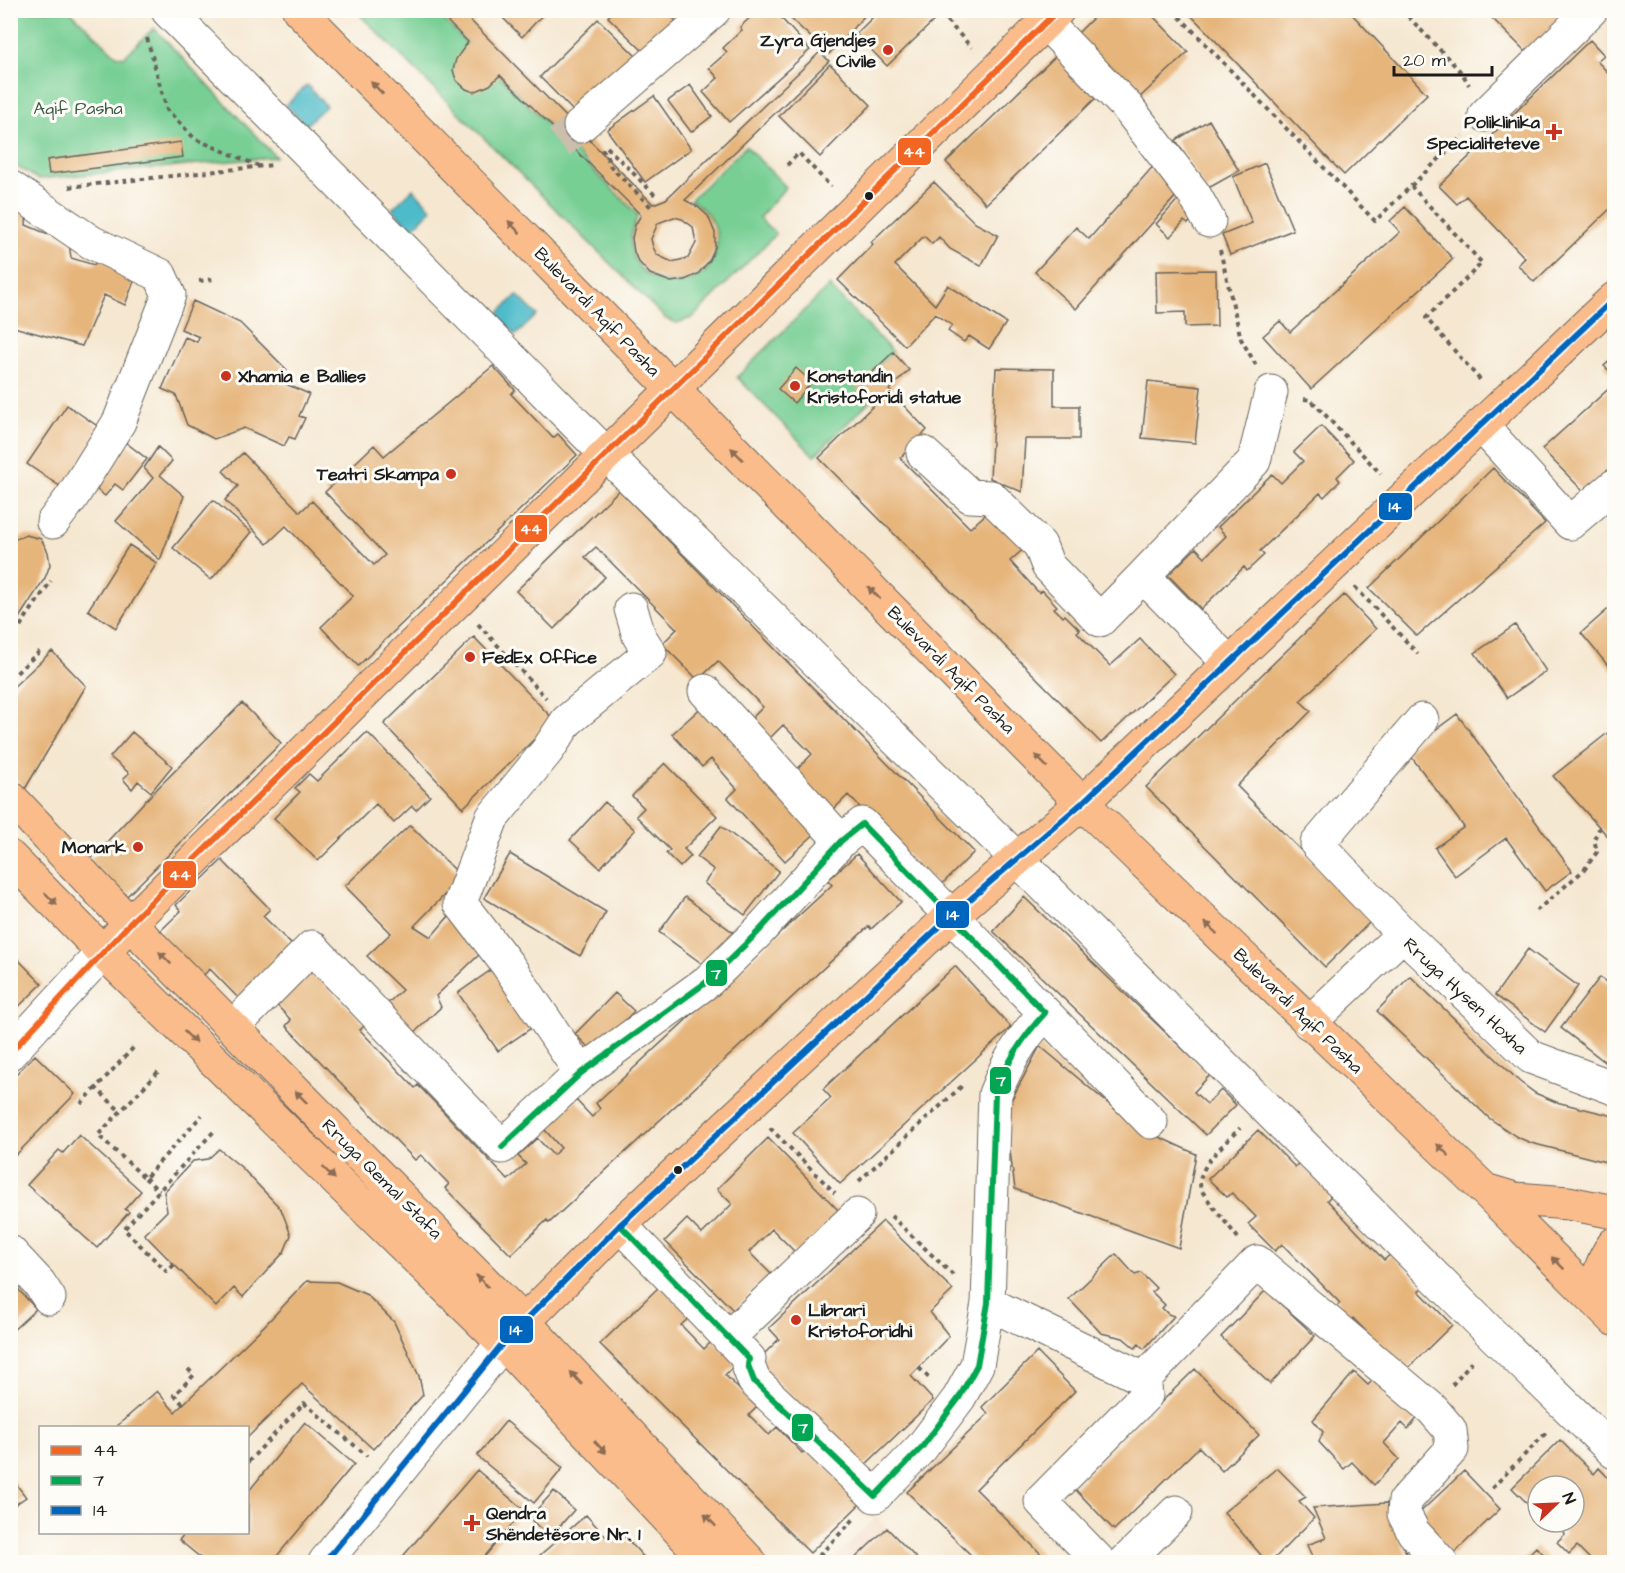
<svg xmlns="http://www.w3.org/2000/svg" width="1625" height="1573" font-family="'Architects Daughter',sans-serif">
<rect width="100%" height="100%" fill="#fdfcf7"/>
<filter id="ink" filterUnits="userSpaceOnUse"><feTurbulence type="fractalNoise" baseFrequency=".0167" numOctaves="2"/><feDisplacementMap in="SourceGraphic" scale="12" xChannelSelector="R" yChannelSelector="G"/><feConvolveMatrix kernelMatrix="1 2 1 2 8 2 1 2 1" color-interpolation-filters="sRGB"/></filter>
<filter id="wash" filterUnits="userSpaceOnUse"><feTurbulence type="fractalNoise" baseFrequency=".008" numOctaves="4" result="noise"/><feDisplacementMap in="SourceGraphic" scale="24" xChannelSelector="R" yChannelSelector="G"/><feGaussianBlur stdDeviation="1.35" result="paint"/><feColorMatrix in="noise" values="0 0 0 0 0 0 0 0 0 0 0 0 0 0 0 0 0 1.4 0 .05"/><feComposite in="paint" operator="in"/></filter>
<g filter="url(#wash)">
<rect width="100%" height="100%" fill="#f5e7d0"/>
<path fill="#f1d5bd" d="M876,1517L920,1562H830Z"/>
<path fill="#78cf94" stroke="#4a7658" stroke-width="1.5" d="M10,11H70L116,55L124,57L154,28L276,157L38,179L11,163Z
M356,11H435L638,215C602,288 715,310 717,240C717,222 705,209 690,200L746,146L786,187L759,218L776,234L692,318L677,323L666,319Z
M829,286L893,352L857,388L870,401L814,456L737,377Z"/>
<path fill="#4ebbc9" stroke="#356c72" stroke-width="1.5" d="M307,85L326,106L306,125L286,105Z
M413,189L432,209L412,229L392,209Z
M517,295L537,315L516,335L497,315Z"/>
<g id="blocks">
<path fill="#e6b57b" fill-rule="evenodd" d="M436,10H460L653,204L666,199L820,52L829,61L685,200L698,207L708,216L715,233V247L710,260L698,274L685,280L671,282L650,274L638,261L634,252L632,238L635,225L641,215L500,75L490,85L474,92L466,89L456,80L453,70L456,59L468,42ZM674,217L682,219L693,227L696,243L688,258L672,262L657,255L653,247L651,239L658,223Z
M495,10H547L522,37Z
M614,10H665L676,21L645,53L608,17Z
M758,10H774L810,50L729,122L703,92L718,78L709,68L727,52L723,48L742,30L740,27Z
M795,10H867L868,12L829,54L789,17Z
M880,10H945L887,66L856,34Z
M1101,10H1147L1188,52L1137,100L1075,36Z
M1186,10H1348L1427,94L1344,175Z
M1484,10H1569L1527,53Z
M598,19L638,58L579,117L540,77Z
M1590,40L1604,55L1597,61L1614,79V205L1534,282L1518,265L1525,258L1466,196L1457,204L1439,186Z
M1063,49L1103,91L986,204L946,162Z
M830,64L871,105L820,157L779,116Z
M690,85L712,116L691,132L668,101Z
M654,96L691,149L645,182L607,130Z
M1209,120L1239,171L1205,190L1176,140Z
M181,142L183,157L49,174L47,160Z
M1156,163L1184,187L1076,309L1035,272L1076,227L1089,239Z
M1265,163L1293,230L1230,255L1222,235L1252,223L1233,177Z
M934,182L975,223L998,235L981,266L950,249L939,237L932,244L924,236L895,265L935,305L948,285L1006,323L989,349L969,336L964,342L948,331L952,325L935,314L905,346L838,280L873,244L871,242Z
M1182,195L1199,210L1188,224L1184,221L1170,237L1156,224Z
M10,203L27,207L26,225L69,243L71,258L94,265L106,252L139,268L125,305L104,295L82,346L10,326L15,293H10Z
M1405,207L1453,259L1311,389L1263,336L1280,321L1290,332L1400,232L1390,221Z
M1216,270L1217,326L1185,327V312L1157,313L1156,271Z
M193,301L240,323L287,370L281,382L309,394L299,416L305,418L295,439L289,437L284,446L244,428L214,439L187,425L176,395L162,389L185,337L197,342L199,337L181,329Z
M893,352L909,370L889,390L927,430L900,458L970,528L993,508L1029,544L1010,561L1039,593L1042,590L1057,606L1054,608L1063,617L1065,615L1080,630L1077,632L1110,666L1140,639L1174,674L1101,743L819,458L874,405L856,388Z
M1614,357V375L1604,366Z
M493,366L515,390L511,394L553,438L558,434L577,455L358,666L321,627L353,596L286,526L267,544L225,500L238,486L223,471L243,453L300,512L312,501L374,565L385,555L325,492L374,445L384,456Z
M796,368L812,382L794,403L778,389Z
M996,368L1054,369V406H1079V439H1025L1022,492L990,478Z
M1148,381L1201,387L1195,443L1142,438Z
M1614,384V465L1584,492L1542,449Z
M67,405L106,432L67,491L27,464Z
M1321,426L1354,460L1337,477L1340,481L1324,497L1320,493L1260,551L1264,555L1247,571L1244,567L1201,609L1168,575L1196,548L1205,557L1226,536L1218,527L1272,474L1281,483L1303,461L1294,452Z
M120,438L147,459L123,490L115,484L105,496L86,481Z
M158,447L172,461L160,475L184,496L160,560L116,521L153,478L144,468Z
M1493,468L1545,523L1417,636L1369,588Z
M619,490L974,852L939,887L848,795L829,814L791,776L812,754L783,725L768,740L749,721L763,707L718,661L698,680L662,644L677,629L596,547L585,557L605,577L554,629L516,591Z
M213,500L251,532L211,580L173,548Z
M26,535L41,539L48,552L50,565L45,578L13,627L10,628V541Z
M129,545L157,563L116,628L88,610Z
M1344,595L1376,629L1300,701L1311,711L1237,786L1371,921L1325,967L1146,787Z
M1614,604V673L1581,633Z
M1515,625L1546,671L1507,698L1475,653Z
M474,637L554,720L463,808L384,724Z
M52,651L86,686L25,789L10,774V690Z
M242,703L281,743L127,896L89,861L146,800Z
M705,704L819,830L785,861L728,798L737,789L711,759L702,767L672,734Z
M1457,714L1572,871L1545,891L1506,838L1455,876L1435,848L1464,827L1407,751Z
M1614,728V843L1553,776Z
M132,732L172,766L151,792L138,781L132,789L123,779L129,773L110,757Z
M367,732L430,796L416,810L412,806L394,823L376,804L318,861L274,818L300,792L295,788L309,774L317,781Z
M665,763L717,816L684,849L691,856L680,867L666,853L670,850L636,816L644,808L632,796Z
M605,802L635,830L600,868L570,840Z
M410,825L462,877L414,926L431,937L449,916L481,953L436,996L441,1007L413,1034L388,1003L402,990L367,956L391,933L345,886Z
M721,826L779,871L745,915L704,883L714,870L697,857Z
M510,854L606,912L580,956L484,898Z
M857,854L901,902L871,929L869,926L549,1223L547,1220L511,1255L445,1188L449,1184L421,1155L415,1160L286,1026L291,1020L270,998L305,964L365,1025L360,1030L415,1088L418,1085L508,1180L526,1164L518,1156L537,1138L553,1155L561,1148L544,1129L576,1100L592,1117L600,1109L596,1103L832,885L828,880Z
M222,860L270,909L263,916L296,949L242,1002L210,969L195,983L152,939L181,911L176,905Z
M685,897L738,936L712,971L659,932Z
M1024,897L1210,1075L1194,1092L1207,1104L1221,1090L1236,1105L1206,1135L993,931Z
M1528,949L1578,986L1545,1032L1495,995Z
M10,951L42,984L10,1015Z
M955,966L1011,1027L840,1184L793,1133L831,1098L823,1089Z
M494,968L534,1026L498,1051L458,993Z
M1410,976L1520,1082L1535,1093L1556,1102L1614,1116V1164L1531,1143L1517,1137L1489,1118L1377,1011Z
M1600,977L1614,989V1066L1613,1068L1561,1028Z
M615,993L634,1011L594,1053L575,1034Z
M1040,1046L1135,1126L1196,1154L1179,1248L1015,1189L1005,1112Z
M35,1055L75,1094L10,1161V1080Z
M1258,1130L1295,1167L1300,1162L1332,1195L1327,1200L1384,1260L1391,1254L1423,1287L1419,1291L1452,1325L1405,1371L1353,1318L1345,1326L1331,1312L1340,1303L1282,1244L1275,1251L1248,1224L1256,1217L1232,1193L1227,1197L1208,1179Z
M79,1135L141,1191L125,1209L129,1212L97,1248L27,1185L59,1150L63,1153Z
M768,1138L840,1212L797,1254L772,1229L749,1252L771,1274L734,1311L665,1241L687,1219L702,1234L732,1204L717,1189Z
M219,1149L241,1167L281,1209L291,1235L284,1252L243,1297L234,1288L216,1307L144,1234L167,1211L164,1192L193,1161L208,1159Z
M883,1221L953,1290L930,1312L949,1336L911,1376L933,1400L862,1468L764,1368L763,1355L779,1339L769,1328Z
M1116,1254L1135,1275L1141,1273L1156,1288L1152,1292L1165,1305L1162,1308L1168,1314L1174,1316L1144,1349L1139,1344L1135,1348L1123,1338L1101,1333L1069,1299Z
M10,1280L36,1309L10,1333Z
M307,1281L337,1282L367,1295L394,1322L419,1376L423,1395L373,1449L302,1384L248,1437V1428H121L118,1425L157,1391L175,1412L265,1325Z
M661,1285L691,1316L681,1325L704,1349L713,1340L736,1364L725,1375L757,1407L749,1415L769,1435L777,1427L802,1453L808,1448L862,1502L810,1553L600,1344Z
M1266,1290L1315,1336L1270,1384L1221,1337Z
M1037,1352L1075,1391L976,1489L1049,1562H978L907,1492L988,1414L982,1407Z
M1195,1369L1259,1435L1222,1471L1199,1447L1114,1530L1074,1488Z
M1354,1372L1368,1385L1374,1379L1424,1410L1408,1429L1402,1423L1384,1443L1399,1459L1374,1485L1352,1462L1344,1469L1319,1442L1323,1432L1313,1420Z
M506,1421L563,1468L534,1503L477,1456Z
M305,1422L354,1464L272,1562H206L179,1540L186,1532H248V1492Z
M1560,1440L1594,1474L1599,1468L1614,1484V1562H1593L1577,1546L1569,1554L1557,1542L1565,1534L1553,1522H1574V1486H1538V1507L1532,1502L1529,1505L1512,1488Z
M1277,1468L1306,1497L1299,1501L1314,1518L1271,1562H1267L1224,1512Z
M477,1470L524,1510L480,1562H398Z
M1464,1471L1500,1509L1452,1555L1415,1517Z
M10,1476L26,1497L10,1508Z
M554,1491L574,1510L550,1537L529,1518Z
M1387,1503L1409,1562H1312L1314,1561L1307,1545L1326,1538L1313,1508Z
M586,1515L609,1540L620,1531L648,1562H532Z
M887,1528L920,1562H851Z
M1536,1547L1552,1562H1521Z"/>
</g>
</g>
<g filter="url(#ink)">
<use href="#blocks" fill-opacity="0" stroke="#68635b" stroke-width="1.5"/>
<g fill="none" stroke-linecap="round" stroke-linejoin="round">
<path stroke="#cabeac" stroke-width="33" stroke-dasharray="33 16" stroke-linecap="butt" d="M559,143L580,126"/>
<defs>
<path id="minor" d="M168,11L606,454L1001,843L1493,1335L1614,1452
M1046,23L1128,108L1194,194L1209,221
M1485,115L1591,10
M580,126L714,10
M10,187L91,242L160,275L169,295L119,422L72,497L53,522
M1481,425L1570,523L1614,486
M923,453L970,496L991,497L1040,545L1048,566L1100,620L1143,576
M1229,663L1143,576L1254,461L1271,392
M705,691L841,841
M1403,934L1317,844L1422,720
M1045,1013L1151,1122
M1309,1023L1403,934L1531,1057L1614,1088
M233,1027L312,947L502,1147L581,1073L708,981L759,931L841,841L862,824L1045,1013C1021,1039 1008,1061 995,1094L988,1303L977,1365L959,1398L922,1447L875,1496L754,1381L748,1365L749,1359L620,1225
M10,1053L103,952
M581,1073L507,964L460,903L492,818L547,751L567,721L650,653L639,636L631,609
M10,1252L39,1283L49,1298
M988,1303L1144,1379L1146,1395L1041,1501L1100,1562
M728,1338L857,1215
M1144,1379L1257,1262L1432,1409L1450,1430L1452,1449L1405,1501L1404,1514L1414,1533L1441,1562
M325,1562L503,1343
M1125,1562L1176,1512"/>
<path id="major" d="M299,10L1082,803L1485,1190L1614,1319
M10,797L138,932L524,1322L750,1562
M10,857L111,960L503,1343L709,1562
M103,952L135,918L1058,10
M1485,1190L1515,1199L1568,1203L1614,1212
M1600,1304C1596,1281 1600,1263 1614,1244
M503,1343L620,1225L952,915L1082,803L1614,299"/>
</defs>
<use href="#minor" stroke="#68635b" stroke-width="35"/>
<use href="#major" stroke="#68635b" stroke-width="35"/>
<path stroke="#68635b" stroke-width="4" stroke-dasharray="4.5 4.5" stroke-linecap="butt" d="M1173,10L1375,221L1411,186L1482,263L1426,318L1481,381
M1402,10L1462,73L1469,85
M941,14L972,48
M147,38L167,110L195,139L259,166
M607,147L657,197
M602,149L606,154L610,166L651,207
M787,165L799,153L831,187
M1411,186L1463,136
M69,187L273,165
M1220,250L1241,339L1256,365
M199,281L214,279
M1304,399L1311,400L1381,474
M1355,587L1418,654
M478,624L546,698
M10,641L51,581
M10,679L40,651
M1536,911L1584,870L1597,852L1594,839L1600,827
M158,1072L98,1135L145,1178L202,1115
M95,1087L120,1111
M81,1104L134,1047
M770,1128L835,1193
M145,1178L159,1191
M859,1181L963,1085
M891,1216L955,1277
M1238,1238C1230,1227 1205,1198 1201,1189C1194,1168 1227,1142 1240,1128
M174,1265L167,1272L124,1229L216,1129
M919,1368L931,1380
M1452,1385L1472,1361
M183,1404L174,1395L194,1375L186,1367
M248,1462L304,1403L367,1456
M1492,1488L1546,1433
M813,1562L854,1519"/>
<use href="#minor" stroke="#fff" stroke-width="33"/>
<use href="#major" stroke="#fabc8b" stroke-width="33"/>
<defs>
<path id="bus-1" d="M10,1053L135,918L1058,10"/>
<path id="bus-2" d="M502,1147L581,1073L708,981L759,931L841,841L862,824L1045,1013C1021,1039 1008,1061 995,1094L988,1303L977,1365L959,1398L922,1447L875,1496L754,1381L748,1365L749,1359L620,1225"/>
<path id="bus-3" d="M325,1562L503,1343L620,1225L952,915L1082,803L1614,299"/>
</defs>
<use href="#bus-1" stroke="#fdfcf7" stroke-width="10"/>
<use href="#bus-2" stroke="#fdfcf7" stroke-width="10"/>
<use href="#bus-3" stroke="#fdfcf7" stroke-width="10"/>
<use href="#bus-1" stroke="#f26522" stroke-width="6"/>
<use href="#bus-2" stroke="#00a651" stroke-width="6"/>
<use href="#bus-3" stroke="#0065bd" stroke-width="6"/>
</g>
<defs><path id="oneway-solid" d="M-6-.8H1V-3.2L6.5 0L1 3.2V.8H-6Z" transform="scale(1.5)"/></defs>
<g fill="#8b6c54">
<use href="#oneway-solid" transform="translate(377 88) rotate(-135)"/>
<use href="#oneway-solid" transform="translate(514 227) rotate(-134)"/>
<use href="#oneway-solid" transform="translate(737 454) rotate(-135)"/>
<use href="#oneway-solid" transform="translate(874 593) rotate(-135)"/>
<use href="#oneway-solid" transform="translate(1041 761) rotate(-135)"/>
<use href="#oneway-solid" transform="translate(51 899) rotate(46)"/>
<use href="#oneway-solid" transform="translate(1211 928) rotate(-136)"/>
<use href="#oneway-solid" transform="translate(165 958) rotate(-135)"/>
<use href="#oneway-solid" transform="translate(190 1037) rotate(44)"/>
<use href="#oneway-solid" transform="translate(301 1097) rotate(-135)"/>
<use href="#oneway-solid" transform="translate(1443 1150) rotate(-136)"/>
<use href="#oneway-solid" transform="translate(329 1173) rotate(44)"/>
<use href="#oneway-solid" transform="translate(1558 1263) rotate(-135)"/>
<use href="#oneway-solid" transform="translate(482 1281) rotate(-135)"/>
<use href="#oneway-solid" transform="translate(576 1378) rotate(-133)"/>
<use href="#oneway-solid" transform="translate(600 1447) rotate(47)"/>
<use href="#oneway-solid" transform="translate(710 1520) rotate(-133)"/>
</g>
</g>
<g fill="#c8321e" stroke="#fdfcf7" stroke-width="2">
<circle cx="888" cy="50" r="6"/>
<path d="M1551 123h6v6h6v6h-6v6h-6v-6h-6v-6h6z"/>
<circle cx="226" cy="376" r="6"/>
<circle cx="795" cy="386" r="6"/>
<circle cx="451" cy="474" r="6"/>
<circle cx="470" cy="657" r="6"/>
<circle cx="138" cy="847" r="6"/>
<circle cx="796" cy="1320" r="6"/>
<path d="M469 1514h6v6h6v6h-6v6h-6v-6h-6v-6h6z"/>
</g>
<g fill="#1c1c1c" stroke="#fdfcf7" stroke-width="2">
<circle cx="869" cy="196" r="5"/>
<circle cx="678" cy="1170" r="5"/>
</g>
<g text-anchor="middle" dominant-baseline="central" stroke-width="6" stroke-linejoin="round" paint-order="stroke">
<g font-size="18" font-weight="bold" fill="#1c1c1c" stroke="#fdfcf7" text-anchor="start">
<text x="876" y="40" text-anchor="end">Zyra Gjendjes<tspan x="876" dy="21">Civile</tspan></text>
<text x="1540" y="122" text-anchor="end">Poliklinika<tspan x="1540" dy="21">Specialiteteve</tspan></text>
<text x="238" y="376">Xhamia e Ballies</text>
<text x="807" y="376">Konstandin<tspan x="807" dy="21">Kristoforidi statue</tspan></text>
<text x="439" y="474" text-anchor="end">Teatri Skampa</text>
<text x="482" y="657">FedEx Office</text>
<text x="126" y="847" text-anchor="end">Monark</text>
<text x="808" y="1310">Librari<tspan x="808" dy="21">Kristoforidhi</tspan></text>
<text x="486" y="1513">Qendra<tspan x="486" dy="21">Shëndetësore Nr. 1</tspan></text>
</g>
<g font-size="18" fill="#3c5b46" stroke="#fdfcf7">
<text x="78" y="108">Aqif Pasha</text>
</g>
<g font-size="18" fill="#1c1c1c" stroke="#fdfcf7">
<text transform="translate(597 312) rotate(46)">Bulevardi Aqif Pasha</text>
<text transform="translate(951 670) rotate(45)">Bulevardi Aqif Pasha</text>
<text transform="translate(1465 996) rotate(43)">Rruga Hysen Hoxha</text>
<text transform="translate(1298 1011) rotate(44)">Bulevardi Aqif Pasha</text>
<text transform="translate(382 1179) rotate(45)">Rruga Qemal Stafa</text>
</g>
</g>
<g stroke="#fdfcf7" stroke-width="2">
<rect x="897" y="137" width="35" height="29" rx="6" fill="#f26522"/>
<rect x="1378" y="492" width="35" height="29" rx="6" fill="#0065bd"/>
<rect x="514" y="514" width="34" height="29" rx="6" fill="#f26522"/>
<rect x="162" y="860" width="35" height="29" rx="6" fill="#f26522"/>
<rect x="935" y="900" width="35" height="29" rx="6" fill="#0065bd"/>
<rect x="705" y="959" width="23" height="28" rx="6" fill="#00a651"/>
<rect x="989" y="1066" width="23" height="29" rx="6" fill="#00a651"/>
<rect x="499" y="1315" width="35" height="29" rx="6" fill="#0065bd"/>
<rect x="791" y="1413" width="23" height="29" rx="6" fill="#00a651"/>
</g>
<g font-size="16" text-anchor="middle" font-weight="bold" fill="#fff">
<text x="914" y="157">44</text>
<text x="1395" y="512">14</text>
<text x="531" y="534">44</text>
<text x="180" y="880">44</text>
<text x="953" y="920">14</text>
<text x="716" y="979">7</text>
<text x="1001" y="1086">7</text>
<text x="516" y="1335">14</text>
<text x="803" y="1433">7</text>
</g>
<rect width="1625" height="1573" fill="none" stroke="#fdfcf7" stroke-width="36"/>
<rect x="39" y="1426" width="210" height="108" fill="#fdfcf7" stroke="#a3a29f" stroke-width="1.5"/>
<rect x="51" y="1446" width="30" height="9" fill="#f26522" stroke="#a3a29f" stroke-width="1.5"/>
<text x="93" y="1456" font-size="18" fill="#1c1c1c">44</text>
<rect x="51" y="1476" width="30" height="9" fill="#00a651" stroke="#a3a29f" stroke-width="1.5"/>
<text x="93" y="1486" font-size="18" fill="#1c1c1c">7</text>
<rect x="51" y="1506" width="30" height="9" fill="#0065bd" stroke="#a3a29f" stroke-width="1.5"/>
<text x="93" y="1516" font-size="18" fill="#1c1c1c">14</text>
<g transform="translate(1556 1504) rotate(67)"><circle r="28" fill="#fdfcf7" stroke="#a3a29f" stroke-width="1.5"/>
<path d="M0-4.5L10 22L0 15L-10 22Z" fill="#c8321e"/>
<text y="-9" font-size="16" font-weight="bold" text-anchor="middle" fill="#1c1c1c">N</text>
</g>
<path d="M1394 66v9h98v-9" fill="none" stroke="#1c1c1c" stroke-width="3"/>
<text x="1403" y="66" font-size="18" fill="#1c1c1c" stroke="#fdfcf7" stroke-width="4.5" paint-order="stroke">20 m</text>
</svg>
